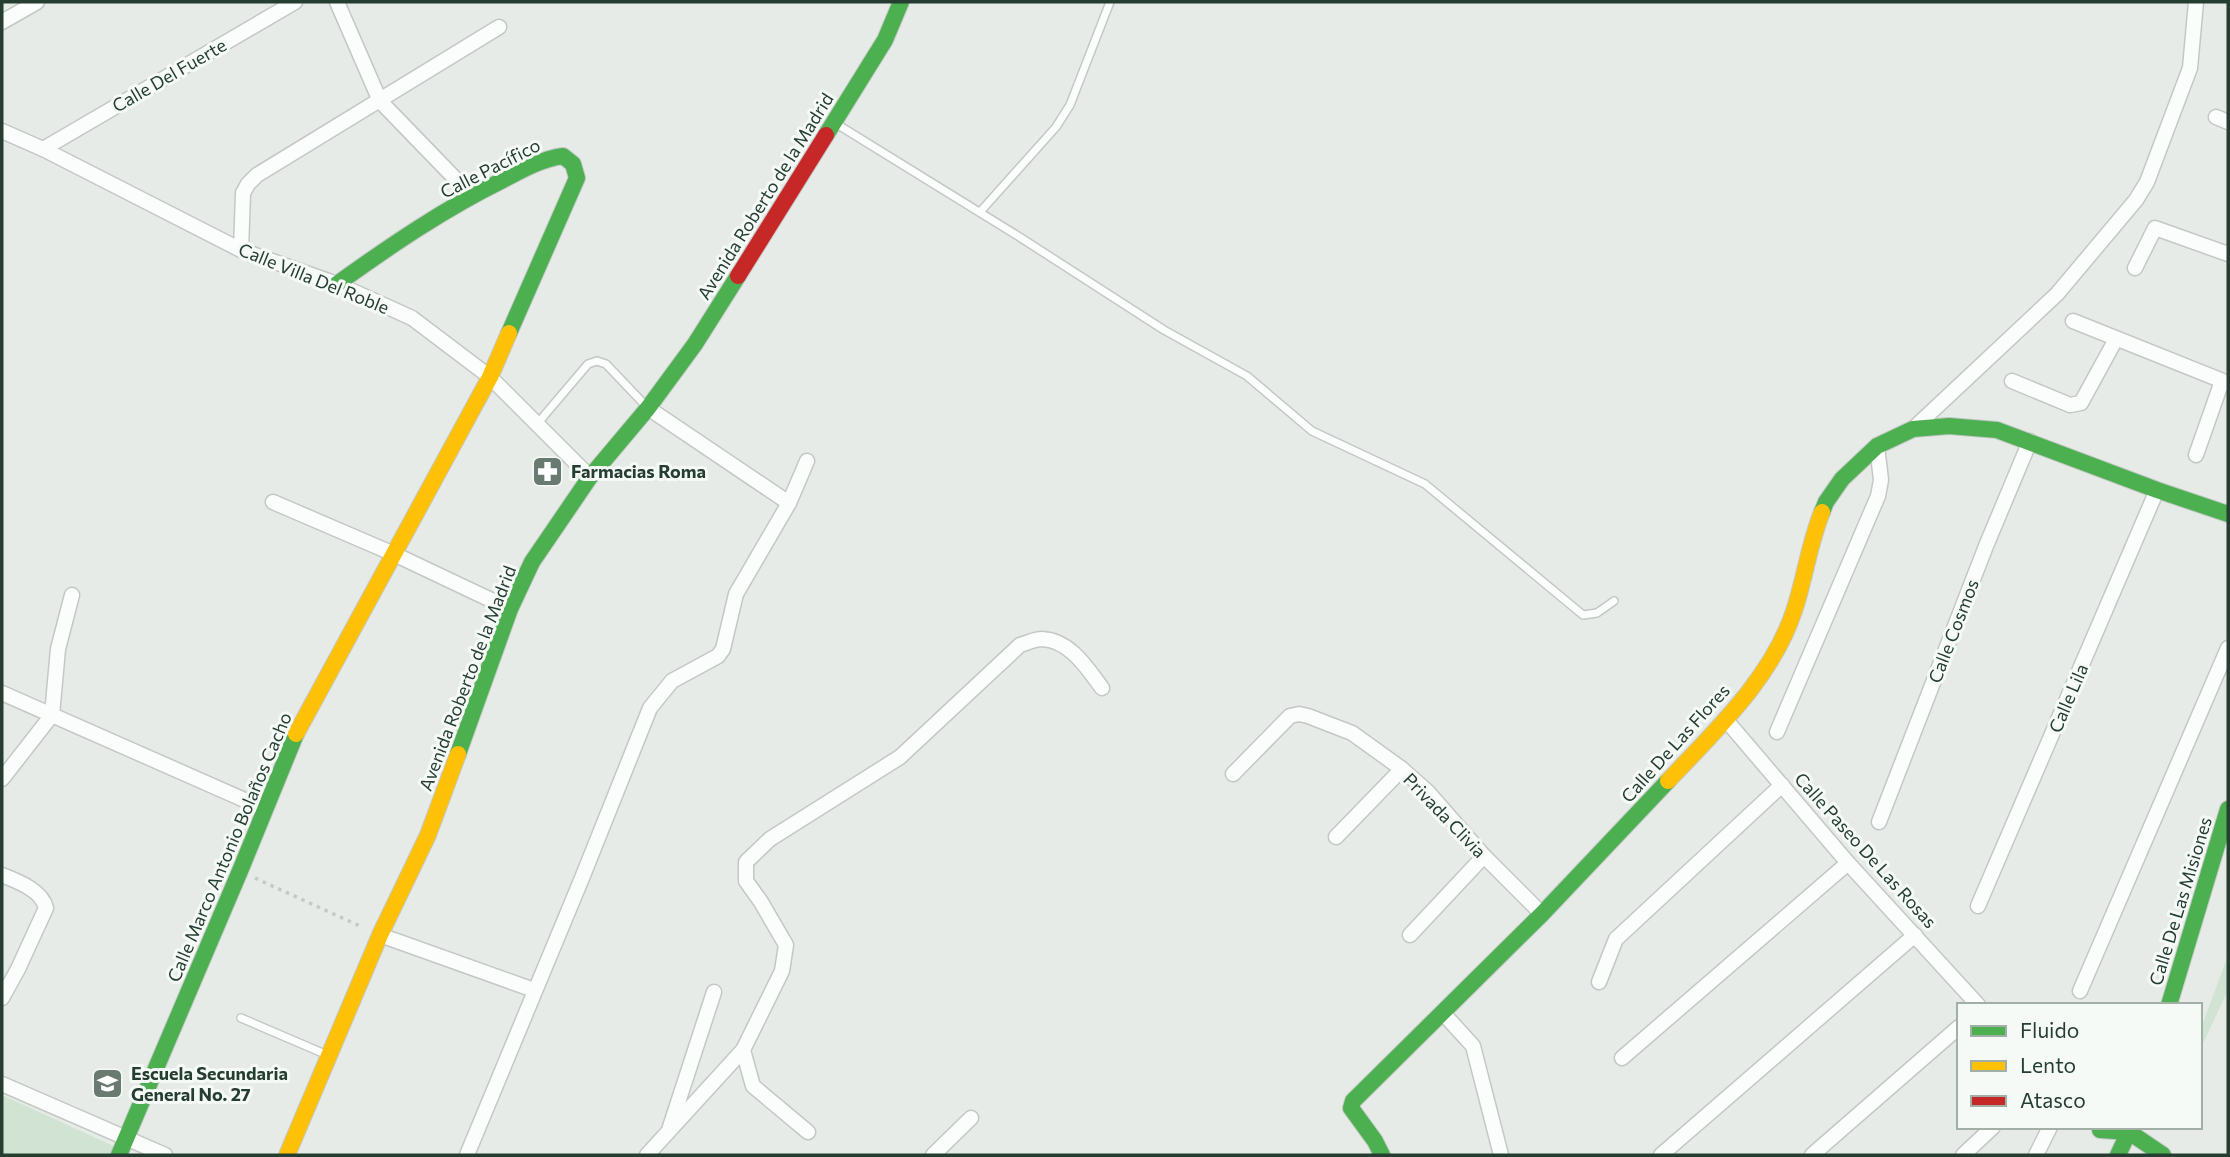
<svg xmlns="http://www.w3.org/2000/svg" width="2230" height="1157" font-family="Commissioner,sans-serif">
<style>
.green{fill:#d1e3d3}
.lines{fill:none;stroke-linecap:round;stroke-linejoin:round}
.lane-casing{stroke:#c4c8c5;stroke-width:10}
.street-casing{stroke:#c4c8c5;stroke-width:17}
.fast-casing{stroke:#c3c9c5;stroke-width:18}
.slow-casing{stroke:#c3c9c5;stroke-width:18}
.jam-casing{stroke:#c3c9c5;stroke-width:18}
.path{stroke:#c2cbc6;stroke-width:3.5;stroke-dasharray:3.5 5;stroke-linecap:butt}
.lane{stroke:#fbfcfc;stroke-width:7}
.street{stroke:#fbfcfc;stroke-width:14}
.fast{stroke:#4caf50;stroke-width:16}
.slow{stroke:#ffc107;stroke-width:16}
.jam{stroke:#c62828;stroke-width:16}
.labels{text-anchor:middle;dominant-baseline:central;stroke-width:6;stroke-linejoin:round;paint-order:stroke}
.street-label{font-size:18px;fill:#253e31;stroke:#f5faf6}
.poi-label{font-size:18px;font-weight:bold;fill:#253e31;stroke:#f5faf6;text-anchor:start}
</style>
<rect width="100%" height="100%" fill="#e7ebe8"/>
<!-- green -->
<g class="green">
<path d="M2228,955V990L2200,1050V1031Z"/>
<path d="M2,1095L120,1149L118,1155H2Z"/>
</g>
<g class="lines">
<defs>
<g id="lane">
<path d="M835,123L1018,236L1164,330L1247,376L1312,431L1425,484L1583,615L1597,613L1614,601"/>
<path d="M980,212L1056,127L1070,105L1110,2"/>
<path d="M537,424L588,364L597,361L606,364L646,406"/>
<path d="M241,1018L325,1054"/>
</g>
<g id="street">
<path d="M337,2L380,101L471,195"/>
<path d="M2,22L37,2"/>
<path d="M2216,117L2228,122"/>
<path d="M2,131L43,149L241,250L337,284L412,318L490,377L590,477"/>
<path d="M43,149L295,2"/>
<path d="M241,250L243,193L248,184L257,175L499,27"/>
<path d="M2135,268L2155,228L2228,254"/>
<path d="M2073,321L2228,383"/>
<path d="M2012,381L2070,405L2081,403L2116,339"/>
<path d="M648,408L789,503"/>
<path d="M1913,429L2057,294L2136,200L2147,182L2190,68L2196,2"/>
<path d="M2196,455L2222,381"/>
<path d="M273,502L394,554L510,609"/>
<path d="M2,693L265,809"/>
<path d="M1726,720L1848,863L1978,1005"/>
<path d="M1777,732L1878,496L1881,480L1877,446"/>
<path d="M1233,774L1290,716L1299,714L1308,716L1352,733L1402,769L1428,792L1484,856L1542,914"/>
<path d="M2,779L52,715L58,649L72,595"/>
<path d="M1879,822L1986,546L2030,441"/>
<path d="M1336,837L1402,769"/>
<path d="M2,875C17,881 42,890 46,908L18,969L2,998"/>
<path d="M1978,906L2157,490"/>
<path d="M380,935L534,990"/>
<path d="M1410,935L1484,856"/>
<path d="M1599,982L1616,939L1782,785"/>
<path d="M2080,991L2228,648"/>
<path d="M1443,1013L1473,1046L1501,1155"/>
<path d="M743,1050L753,1086L808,1132"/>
<path d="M1622,1058L1848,863"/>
<path d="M2,1084L165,1155"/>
<path d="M670,1127L714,992"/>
<path d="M467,1155L582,878L650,708L672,681L718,656L723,649L736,594L789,503L807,461"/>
<path d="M647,1155L743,1050L782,971L786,945L761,902L746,881V862L770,839L900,757L1020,645C1027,643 1035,639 1042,639C1070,640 1087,668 1102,688"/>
<path d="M933,1155L971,1118"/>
<path d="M1661,1155L1915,935"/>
<path d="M1812,1155L1959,1027"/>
<path d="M1963,1155L1993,1127"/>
<path d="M2036,1155L2050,1127"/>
</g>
<g id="fast">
<path d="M826,135L885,40L901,2"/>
<path d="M337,284C390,246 444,209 503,180C522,170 541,159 563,156L573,164L577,178L509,333"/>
<path d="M1822,512L1826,502L1842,479L1877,446L1913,429L1949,426L1997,430L2157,490L2228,514"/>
<path d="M458,754L510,609L532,562L590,477L648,408L695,344L738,276"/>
<path d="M2169,1005L2228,809"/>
<path d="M2100,1130L2129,1132L2163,1155"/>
<path d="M119,1155L240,871L296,734"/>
<path d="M1382,1155L1375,1141L1351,1108L1353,1101L1542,914L1668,781"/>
<path d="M2118,1155L2131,1127"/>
</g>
<g id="slow">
<path d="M296,734L490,377L509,333"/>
<path d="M1668,781C1715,731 1772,678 1794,611C1805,578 1809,544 1822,512"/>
<path d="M287,1155L380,935L428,835L458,754"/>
</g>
<path id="jam" d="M738,276L826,135"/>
</defs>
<!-- lane casing -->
<use href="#lane" class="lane-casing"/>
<!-- street casing -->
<use href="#street" class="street-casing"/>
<!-- fast casing -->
<use href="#fast" class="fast-casing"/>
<!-- slow casing -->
<use href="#slow" class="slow-casing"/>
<!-- jam casing -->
<use href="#jam" class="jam-casing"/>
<!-- path -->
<path class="path" d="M255,878L362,927"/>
<!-- lane -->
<use href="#lane" class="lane"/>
<!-- street -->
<use href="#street" class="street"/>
<!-- fast -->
<use href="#fast" class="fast"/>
<!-- slow -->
<use href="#slow" class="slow"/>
<!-- jam -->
<use href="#jam" class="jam"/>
</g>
<!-- icons -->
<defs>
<symbol id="pharmacy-square" viewBox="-11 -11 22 22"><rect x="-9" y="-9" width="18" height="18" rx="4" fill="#697b71" stroke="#f5faf6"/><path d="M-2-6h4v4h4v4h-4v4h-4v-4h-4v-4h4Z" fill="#fff"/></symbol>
<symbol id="school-square" viewBox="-11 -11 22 22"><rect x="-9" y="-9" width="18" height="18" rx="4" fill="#697b71" stroke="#f5faf6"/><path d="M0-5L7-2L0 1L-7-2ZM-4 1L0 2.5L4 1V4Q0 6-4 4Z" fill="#fff"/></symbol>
</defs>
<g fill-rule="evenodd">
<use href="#pharmacy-square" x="530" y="454" width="35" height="35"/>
<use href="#school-square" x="90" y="1066" width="35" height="35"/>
</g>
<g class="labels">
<!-- street labels -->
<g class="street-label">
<text transform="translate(169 75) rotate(-30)">Calle Del Fuerte</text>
<text transform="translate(490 168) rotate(-27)">Calle Pacífico</text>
<text transform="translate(765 196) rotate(-58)">Avenida Roberto de la Madrid</text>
<text transform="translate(314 278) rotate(22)">Calle Villa Del Roble</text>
<text transform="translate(1953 631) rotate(-69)">Calle Cosmos</text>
<text transform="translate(467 678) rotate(-69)">Avenida Roberto de la Madrid</text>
<text transform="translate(2068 698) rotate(-67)">Calle Lila</text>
<text transform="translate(1675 743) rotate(-48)">Calle De Las Flores</text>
<text transform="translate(1445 815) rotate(46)">Privada Clivia</text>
<text transform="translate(229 847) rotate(-67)">Calle Marco Antonio Bolaños Cacho</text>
<text transform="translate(1866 850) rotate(48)">Calle Paseo De Las Rosas</text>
<text transform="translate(2180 901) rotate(-73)">Calle De Las Misiones</text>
</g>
<!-- poi labels -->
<g class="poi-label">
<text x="571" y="471">Farmacias Roma</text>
<text x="131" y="1073">Escuela Secundaria<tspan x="131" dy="21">General No. 27</tspan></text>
</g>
</g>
<!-- border -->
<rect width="2230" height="1157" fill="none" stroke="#253e31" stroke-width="7"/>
<!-- legend -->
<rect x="1957" y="1003" width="245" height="126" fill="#f5faf6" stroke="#a2afa7" stroke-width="2"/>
<rect x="1971" y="1026" width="35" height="10" fill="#4caf50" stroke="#a2afa7" stroke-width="2"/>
<text x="2020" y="1038" font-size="21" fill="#253e31">Fluido</text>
<rect x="1971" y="1061" width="35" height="10" fill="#ffc107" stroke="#a2afa7" stroke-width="2"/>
<text x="2020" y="1073" font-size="21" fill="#253e31">Lento</text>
<rect x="1971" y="1096" width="35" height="10" fill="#c62828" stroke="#a2afa7" stroke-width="2"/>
<text x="2020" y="1108" font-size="21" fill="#253e31">Atasco</text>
</svg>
